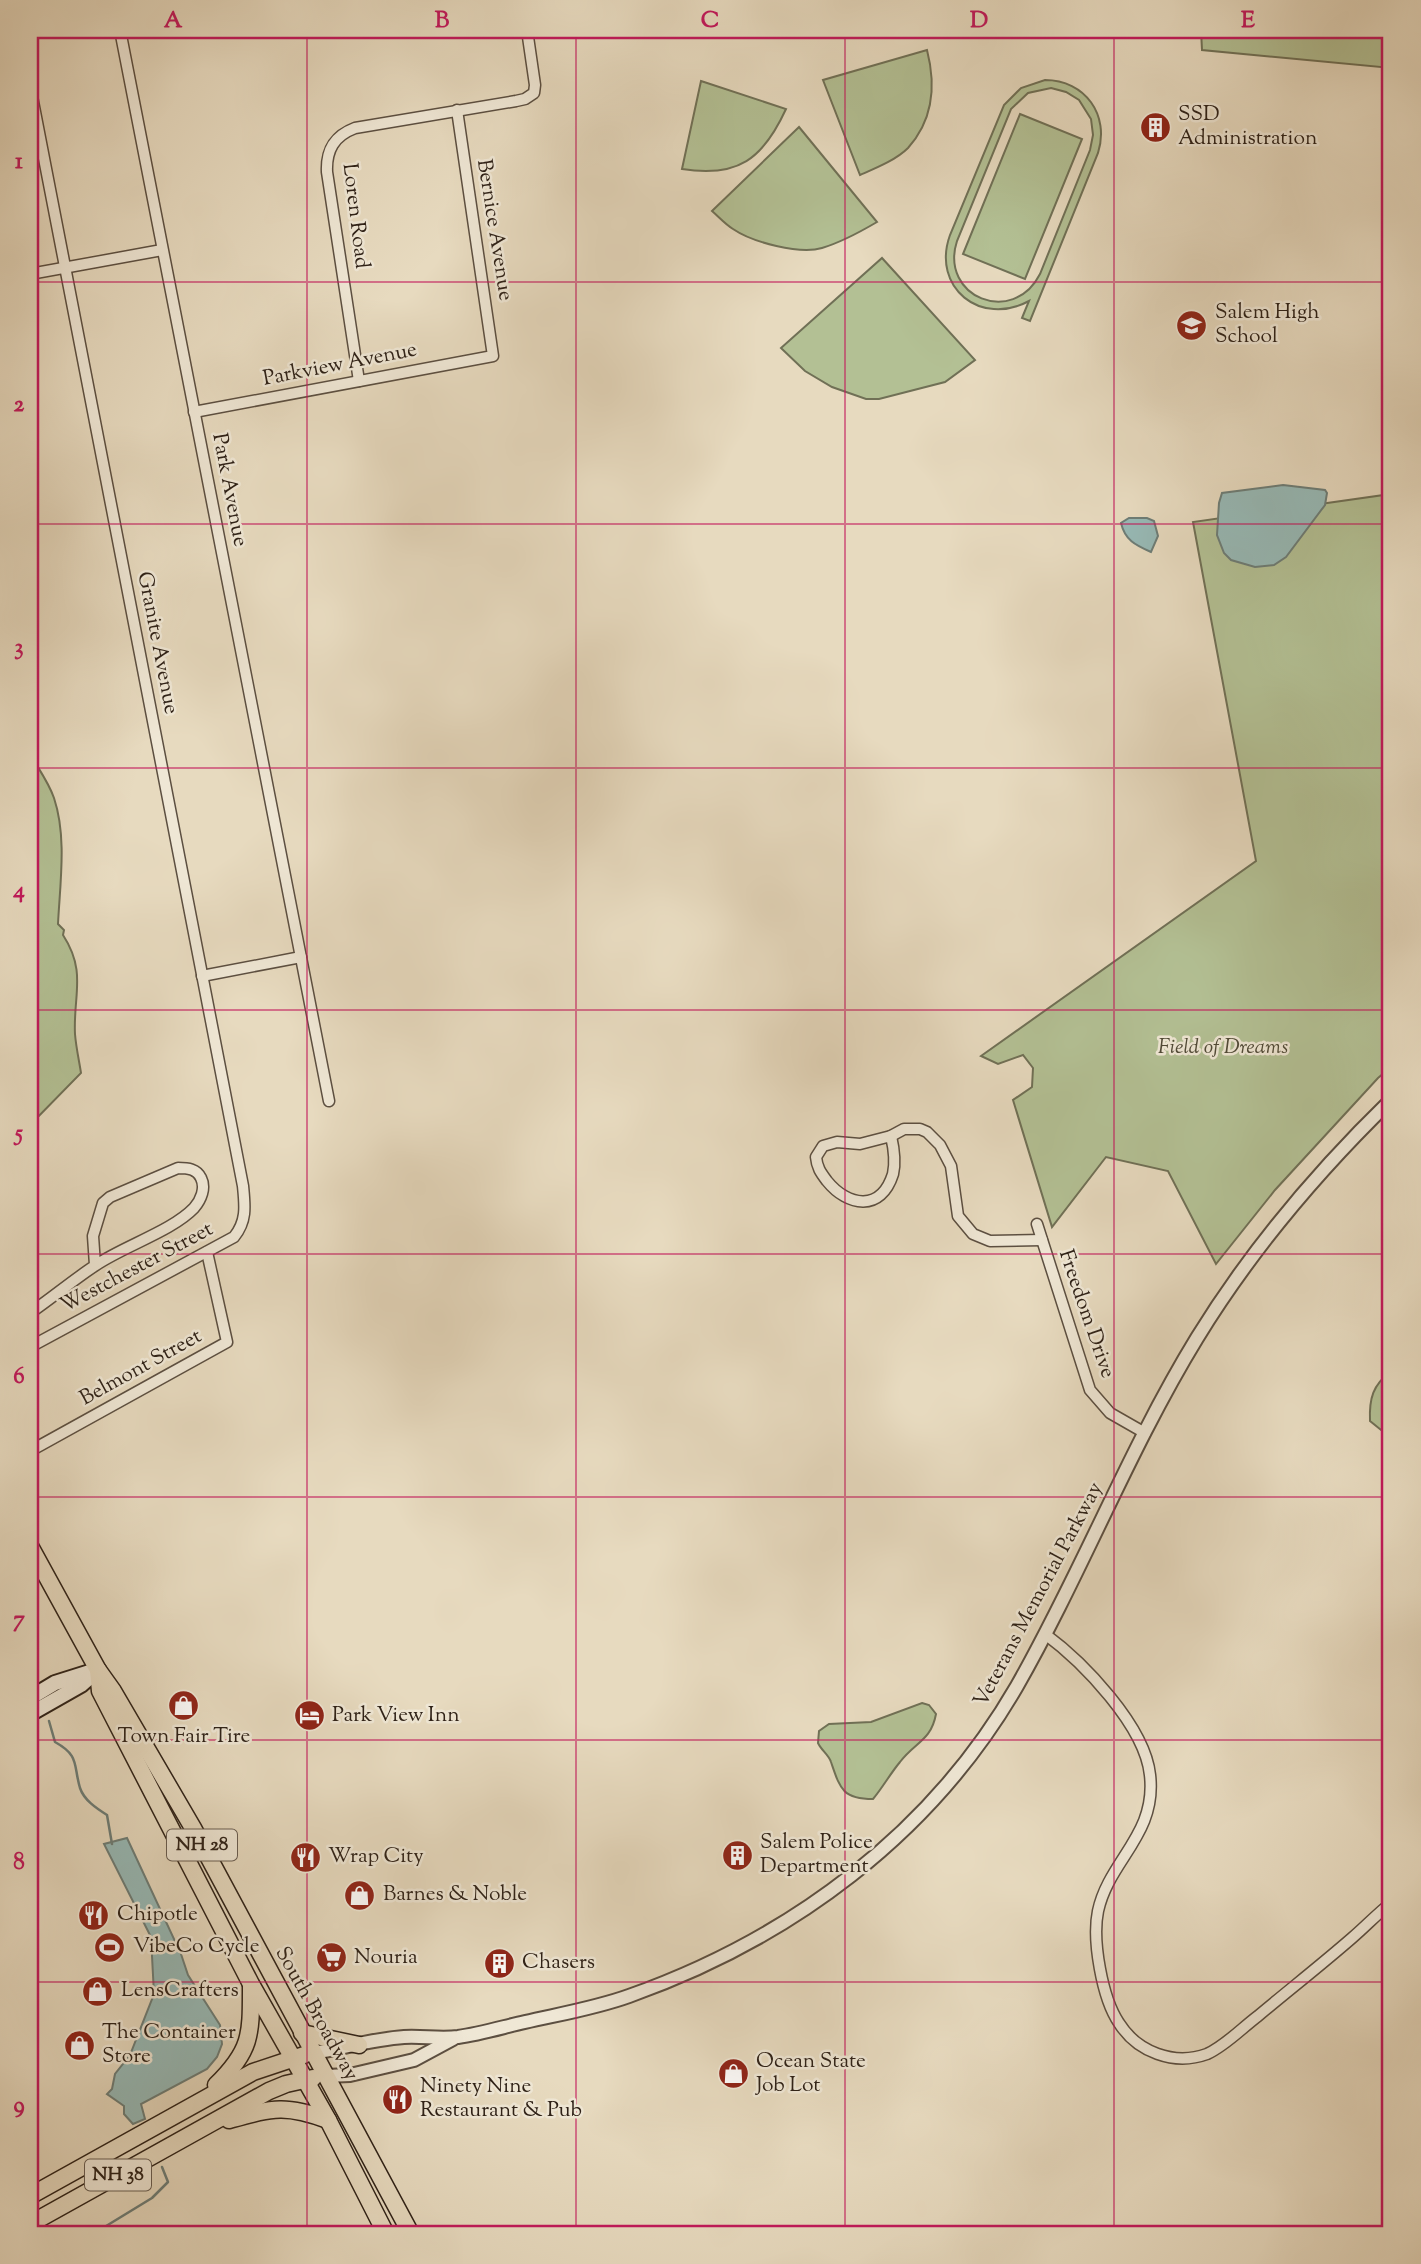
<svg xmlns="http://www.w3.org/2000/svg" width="1421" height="2264" font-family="'Sorts Mill Goudy',serif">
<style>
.green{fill:#b3c094;stroke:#707056;stroke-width:2;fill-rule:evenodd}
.water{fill:#97bab7;stroke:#6d7d77;stroke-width:2}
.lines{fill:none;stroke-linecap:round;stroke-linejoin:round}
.stream{stroke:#6d7d77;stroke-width:2.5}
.minor-casing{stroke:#5c4f41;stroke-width:13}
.tertiary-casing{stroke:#5c4f41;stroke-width:16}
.secondary-casing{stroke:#2e2117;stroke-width:18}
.primary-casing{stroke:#2e2117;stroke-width:19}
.minor{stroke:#efe7d5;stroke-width:10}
.tertiary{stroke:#efe7d5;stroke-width:12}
.secondary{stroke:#efe7d5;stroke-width:14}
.primary{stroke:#e7dabf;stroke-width:16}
.grid{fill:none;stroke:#c2185b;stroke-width:2;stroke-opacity:0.55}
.labels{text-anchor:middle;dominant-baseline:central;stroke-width:5;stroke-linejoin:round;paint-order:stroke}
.shield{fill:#efe7d5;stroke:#685c50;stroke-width:2}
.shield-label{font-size:19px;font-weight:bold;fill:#2e2117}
.poi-label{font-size:21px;fill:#2e2117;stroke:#efe7d5;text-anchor:start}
.street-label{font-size:21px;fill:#2e2117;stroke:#efe7d5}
.park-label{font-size:21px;font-style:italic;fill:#4f4936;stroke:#efe7d5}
.neatline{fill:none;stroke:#c2185b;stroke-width:2.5}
.grid-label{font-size:23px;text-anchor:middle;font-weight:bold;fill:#c2185b}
</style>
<rect width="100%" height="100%" fill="#e7dabf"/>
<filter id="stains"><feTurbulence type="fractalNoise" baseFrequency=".00286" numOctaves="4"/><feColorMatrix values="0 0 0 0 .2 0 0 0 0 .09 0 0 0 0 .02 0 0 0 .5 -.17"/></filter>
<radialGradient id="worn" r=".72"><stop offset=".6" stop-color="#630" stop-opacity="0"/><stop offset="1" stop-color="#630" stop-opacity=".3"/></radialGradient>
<!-- green -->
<g class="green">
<path d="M1201,30H1391V68L1202,50Z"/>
<path d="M927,50C936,85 934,119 908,148C896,160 876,168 860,175L823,80Z"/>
<path d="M1045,80C1085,80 1110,115 1098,153L1030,321L1022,318L1029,301C981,327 931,288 950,235L1004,105L1021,88ZM1051,88L1066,92L1079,100L1091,119L1093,135L1090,150L1040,274C1013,327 939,297 957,241L1011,109L1028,93Z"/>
<path d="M701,81L786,109C763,159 738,178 682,169Z"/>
<path d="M1020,114L1082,139L1025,279L963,254Z"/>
<path d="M799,127L877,222C860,232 842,242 822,248C800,255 752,242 733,229C725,224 719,217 712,211Z"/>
<path d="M882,258L975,360L945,382L879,399H866L832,387L805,371L781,348Z"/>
<path d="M1391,494V803L1388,883L1391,897V1067L1378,1078L1275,1190L1216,1264L1168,1171L1106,1157L1052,1227L1013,1100L1032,1087L1033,1068L1023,1055L998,1064L981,1056L1256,861L1193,522Z"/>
<path d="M30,754C38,768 49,783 54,798C67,837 60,883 58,924L64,930L63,935C87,972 73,995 75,1034C76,1047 79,1060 81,1073L30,1125Z"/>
<path d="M1391,1371V1438L1370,1421C1369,1398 1373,1385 1391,1371Z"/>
<path d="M922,1703L929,1705L936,1714C931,1741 915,1742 900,1762C890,1774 883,1787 873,1799C842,1799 840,1788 831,1762C829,1755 821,1750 818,1743L819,1731L829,1724L871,1722Z"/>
</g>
<!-- water -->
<g class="water">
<path d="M1283,485L1325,490L1327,493L1325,505L1286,557L1274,565L1255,567L1231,560L1224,553L1217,535L1219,503L1222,493Z"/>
<path d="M1129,518H1147L1154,521L1158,536L1151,552C1135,545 1125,540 1121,523Z"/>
<path d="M127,1838L181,1954L188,1975L220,2025L222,2044L217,2057L207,2069L141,2104L145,2119L133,2124L124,2114V2106L107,2094L112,2089L115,2074L130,2055L154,1994L151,1937L104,1844Z"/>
</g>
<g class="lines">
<!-- stream -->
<g class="stream">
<path d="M49,1721L55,1742C80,1756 73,1764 80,1788C84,1800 96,1808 107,1815L112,1844"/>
<path d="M138,1908V1915L144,1920"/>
<path d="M93,2234L152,2198L168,2182L162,2167"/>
</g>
<defs>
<g id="minor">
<path d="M120,30L329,1101"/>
<path d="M30,86L243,1186C245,1206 247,1221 234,1237L30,1347"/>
<path d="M30,274L162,250"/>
<path d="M359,381L327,172C326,150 334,136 355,128L516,101L525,99L534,93L535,85L527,30"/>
<path d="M194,412L493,356L457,110"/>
<path d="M202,976L301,957"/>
<path d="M891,1136C894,1149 896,1161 893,1174C881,1212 848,1207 827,1181C821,1173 817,1168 816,1157L823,1146L837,1142L860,1144Z"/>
<path d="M891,1136L904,1129H920L927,1132L940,1145L951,1166L958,1216L973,1234L990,1241L1042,1240"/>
<path d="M1037,1224L1090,1390L1110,1413L1145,1433"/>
<path d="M30,1313C52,1298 73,1280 96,1265C124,1246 172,1231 194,1208C201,1200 206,1188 201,1178C197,1169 188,1168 178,1168L110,1197L103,1203L93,1236L95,1265"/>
<path d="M30,1451L227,1342L207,1252"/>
<path d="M1045,1634C1083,1662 1145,1726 1150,1775C1157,1835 1109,1860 1098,1911C1092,1940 1102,1998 1119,2023C1137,2052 1174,2066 1207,2054C1225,2046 1242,2028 1258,2016C1289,1990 1321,1965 1352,1938C1365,1927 1377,1914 1391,1903"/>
</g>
<g id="tertiary">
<path d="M313,2053C343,2048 374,2039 404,2037C422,2036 440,2039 458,2037C480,2034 503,2027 525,2022C560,2014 596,2008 629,1996C790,1939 931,1835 1017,1686C1082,1572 1129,1449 1197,1338C1251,1250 1317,1172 1391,1100"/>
<path d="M326,2076L350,2075L414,2060L453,2039"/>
</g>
<g id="secondary">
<path d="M30,1698L55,1683L93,1671"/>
<path d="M30,1714L81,1685L98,1670"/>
</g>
<g id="primary">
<path d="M30,1546L98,1670L113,1691L193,1828L411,2234"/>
<path d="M98,1670L100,1691L251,1984L328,2120L386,2234"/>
<path d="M302,2033L359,2045"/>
<path d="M216,2085C252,2050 251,2034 251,1986"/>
<path d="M229,2120C273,2108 285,2104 328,2120"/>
<path d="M30,2196L253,2072L304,2055"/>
<path d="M30,2224L269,2091L286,2084L313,2078"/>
</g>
</defs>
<!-- minor casing -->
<use href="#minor" class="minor-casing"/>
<!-- tertiary casing -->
<use href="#tertiary" class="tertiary-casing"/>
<!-- secondary casing -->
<use href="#secondary" class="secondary-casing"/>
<!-- primary casing -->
<use href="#primary" class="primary-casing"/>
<!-- minor -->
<use href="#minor" class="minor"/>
<!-- tertiary -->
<use href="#tertiary" class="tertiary"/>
<!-- secondary -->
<use href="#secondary" class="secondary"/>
<!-- primary -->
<use href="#primary" class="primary"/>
</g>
<!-- grid -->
<path class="grid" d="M307,30V2234M576,30V2234M845,30V2234M1114,30V2234M30,282H1391M30,524H1391M30,768H1391M30,1010H1391M30,1254H1391M30,1497H1391M30,1740H1391M30,1982H1391"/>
<!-- icons -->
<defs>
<symbol id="building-disc" viewBox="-11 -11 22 22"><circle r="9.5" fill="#8f2418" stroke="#efe7d5"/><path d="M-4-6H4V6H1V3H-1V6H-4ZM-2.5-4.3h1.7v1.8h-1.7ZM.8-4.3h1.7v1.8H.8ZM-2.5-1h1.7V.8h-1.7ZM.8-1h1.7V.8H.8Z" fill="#fff"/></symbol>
<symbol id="school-disc" viewBox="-11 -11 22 22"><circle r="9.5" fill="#8f2418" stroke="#efe7d5"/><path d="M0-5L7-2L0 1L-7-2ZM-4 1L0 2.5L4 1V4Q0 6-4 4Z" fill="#fff"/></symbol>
<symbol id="shop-disc" viewBox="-11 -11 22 22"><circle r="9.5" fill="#8f2418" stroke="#efe7d5"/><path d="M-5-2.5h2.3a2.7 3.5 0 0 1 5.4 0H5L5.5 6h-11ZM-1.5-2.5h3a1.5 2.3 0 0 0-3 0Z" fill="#fff"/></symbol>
<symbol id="hotel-disc" viewBox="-11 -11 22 22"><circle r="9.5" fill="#8f2418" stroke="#efe7d5"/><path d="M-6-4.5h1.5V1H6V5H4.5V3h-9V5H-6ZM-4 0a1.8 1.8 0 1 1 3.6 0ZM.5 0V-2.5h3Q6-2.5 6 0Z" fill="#fff"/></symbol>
<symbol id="restaurant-disc" viewBox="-11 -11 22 22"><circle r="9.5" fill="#8f2418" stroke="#efe7d5"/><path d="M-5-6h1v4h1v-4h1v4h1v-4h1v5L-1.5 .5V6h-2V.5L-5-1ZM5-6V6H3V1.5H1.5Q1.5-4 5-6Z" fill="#fff"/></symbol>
<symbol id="stadium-disc" viewBox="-11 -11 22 22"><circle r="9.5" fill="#8f2418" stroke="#efe7d5"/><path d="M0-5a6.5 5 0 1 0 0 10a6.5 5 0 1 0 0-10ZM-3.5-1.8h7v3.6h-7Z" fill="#fff"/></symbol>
<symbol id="supermarket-disc" viewBox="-11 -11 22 22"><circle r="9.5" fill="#8f2418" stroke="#efe7d5"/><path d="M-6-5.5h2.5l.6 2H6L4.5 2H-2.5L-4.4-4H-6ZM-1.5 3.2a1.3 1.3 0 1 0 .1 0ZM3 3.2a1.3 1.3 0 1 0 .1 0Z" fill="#fff"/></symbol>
</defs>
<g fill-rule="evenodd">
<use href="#building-disc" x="1138" y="110" width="35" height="35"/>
<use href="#school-disc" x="1174" y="308" width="35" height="35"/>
<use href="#shop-disc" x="166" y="1688" width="35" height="35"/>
<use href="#hotel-disc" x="292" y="1698" width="35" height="35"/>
<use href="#building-disc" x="720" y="1838" width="35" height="35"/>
<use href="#restaurant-disc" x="288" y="1840" width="35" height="35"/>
<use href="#shop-disc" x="342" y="1878" width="35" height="35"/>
<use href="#restaurant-disc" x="76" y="1898" width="35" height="35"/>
<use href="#stadium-disc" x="92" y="1930" width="35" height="35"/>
<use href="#supermarket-disc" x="314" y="1940" width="35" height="35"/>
<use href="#building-disc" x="482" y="1946" width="35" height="35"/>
<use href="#shop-disc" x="80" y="1974" width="35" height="35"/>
<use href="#shop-disc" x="62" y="2028" width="35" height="35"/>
<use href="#shop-disc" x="716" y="2056" width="35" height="35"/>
<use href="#restaurant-disc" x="380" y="2082" width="35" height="35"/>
</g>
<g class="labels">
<!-- shield labels -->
<g class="shield">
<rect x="167" y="1829.5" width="70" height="31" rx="5"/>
<rect x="85" y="2159.5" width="66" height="31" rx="5"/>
</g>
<g class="shield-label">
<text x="202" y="1845">NH 28</text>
<text x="118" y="2175">NH 38</text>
</g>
<!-- poi labels -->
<g class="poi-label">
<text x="1178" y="115">SSD<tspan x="1178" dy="24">Administration</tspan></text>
<text x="1215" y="313">Salem High<tspan x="1215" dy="24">School</tspan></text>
<text x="332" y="1716">Park View Inn</text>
<text x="184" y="1737" text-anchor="middle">Town Fair Tire</text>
<text x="760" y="1843">Salem Police<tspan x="760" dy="24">Department</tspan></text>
<text x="328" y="1857">Wrap City</text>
<text x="383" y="1895">Barnes &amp; Noble</text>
<text x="117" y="1915">Chipotle</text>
<text x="133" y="1947">VibeCo Cycle</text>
<text x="354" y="1958">Nouria</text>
<text x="522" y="1963">Chasers</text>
<text x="121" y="1991">LensCrafters</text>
<text x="102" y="2033">The Container<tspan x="102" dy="24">Store</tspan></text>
<text x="756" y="2062">Ocean State<tspan x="756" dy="24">Job Lot</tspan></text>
<text x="420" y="2087">Ninety Nine<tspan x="420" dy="24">Restaurant &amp; Pub</tspan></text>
</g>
<!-- street labels -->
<g class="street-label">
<text transform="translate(355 216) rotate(83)">Loren Road</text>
<text transform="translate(494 230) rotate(81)">Bernice Avenue</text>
<text transform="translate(340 365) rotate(-11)">Parkview Avenue</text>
<text transform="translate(229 490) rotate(79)">Park Avenue</text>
<text transform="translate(157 643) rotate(79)">Granite Avenue</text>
<text transform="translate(137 1268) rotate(-28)">Westchester Street</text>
<text transform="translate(1086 1314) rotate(71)">Freedom Drive</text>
<text transform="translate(141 1368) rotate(-29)">Belmont Street</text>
<text transform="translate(1039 1595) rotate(-62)">Veterans Memorial Parkway</text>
<text transform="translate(316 2014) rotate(61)">South Broadway</text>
</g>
<!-- park labels -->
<g class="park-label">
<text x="1223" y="1048">Field of Dreams</text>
</g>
</g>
<!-- margin -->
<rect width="1421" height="2264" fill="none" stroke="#e7dabf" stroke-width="77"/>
<rect x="38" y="38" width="1344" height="2188" class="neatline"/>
<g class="grid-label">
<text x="173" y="27">A</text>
<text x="442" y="27">B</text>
<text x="710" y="27">C</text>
<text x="979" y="27">D</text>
<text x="1248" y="27">E</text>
<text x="19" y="168">1</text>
<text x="19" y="411">2</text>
<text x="19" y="654">3</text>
<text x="19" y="897">4</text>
<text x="19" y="1140">5</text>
<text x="19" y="1383">6</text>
<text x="19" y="1626">7</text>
<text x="19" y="1869">8</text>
<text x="19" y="2112">9</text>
</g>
<rect width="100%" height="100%" filter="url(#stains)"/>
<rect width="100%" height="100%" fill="url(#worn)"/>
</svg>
